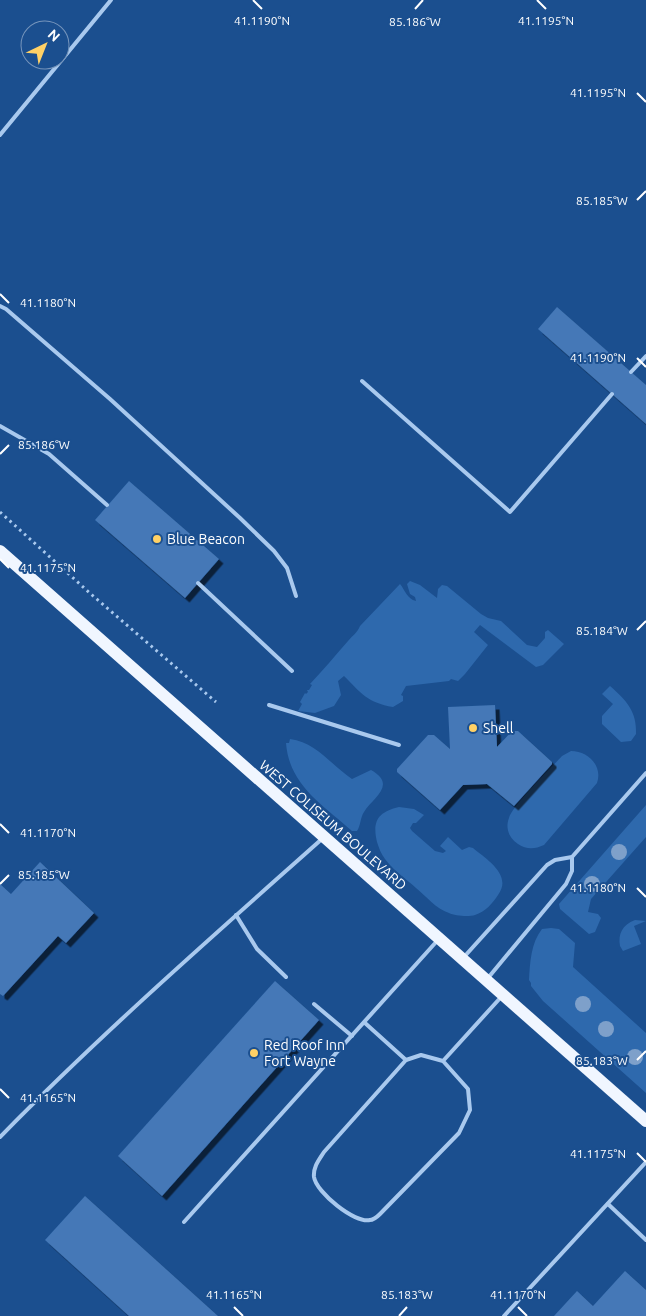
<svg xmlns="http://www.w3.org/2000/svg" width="646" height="1316" font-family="Ubuntu,sans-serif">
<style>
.green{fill:#2e69ad}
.building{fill:#4478b7;filter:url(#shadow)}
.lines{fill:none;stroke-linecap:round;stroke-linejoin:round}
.path{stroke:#a9c9ee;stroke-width:3;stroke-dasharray:2.5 4;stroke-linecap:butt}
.lane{stroke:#a9c9ee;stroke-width:4}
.primary{stroke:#f0f6ff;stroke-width:12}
.tree{fill:#7ea0ca}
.ticks{fill:none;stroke:#fff;stroke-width:2}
.poi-dot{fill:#ffd166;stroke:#1b4f8f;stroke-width:2}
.labels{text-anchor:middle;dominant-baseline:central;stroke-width:4;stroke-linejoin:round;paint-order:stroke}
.poi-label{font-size:14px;fill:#fff;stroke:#1b4f8f;text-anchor:start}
.street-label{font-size:14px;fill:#fff;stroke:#1b4f8f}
.ticks-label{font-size:12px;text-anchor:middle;fill:#fff;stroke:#1b4f8f;stroke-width:4;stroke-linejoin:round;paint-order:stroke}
</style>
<defs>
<filter id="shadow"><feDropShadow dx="4.5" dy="4.5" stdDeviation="0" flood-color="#0009"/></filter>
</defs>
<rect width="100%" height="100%" fill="#1b4f8f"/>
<!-- green -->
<g class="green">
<path d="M410,581L420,585L437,598L438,589L442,585L447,586L481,614L488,618L501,621L527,645L537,647L545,638V632L548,630L564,644L543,665L536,667L480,625L474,632L488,645L465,674L458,681L451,679L449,681L406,686L401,695L403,696V701L393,707C368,703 361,693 344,676L338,681L341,695L334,706L315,713L298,711L302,704L300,702L305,693L306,694L308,692L307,690H309L312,685L310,684C323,670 335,656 348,641C353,635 357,633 360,626L400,584C405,590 407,599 416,601L415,597L410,594L407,584Z"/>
<path d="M610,686C626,700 637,711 636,734L631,741L621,742L602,724V716L613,704L602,694Z"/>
<path d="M290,739C316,742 331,765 352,779L371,770C398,785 372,798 364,812C360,818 361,825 357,831H352C323,805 289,785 286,743H289Z"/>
<path d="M571,751C588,751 603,766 597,783L544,845C535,849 527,850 518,844C509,838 505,828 509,818C512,806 551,768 562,756Z"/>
<path d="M646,805V837L591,899L588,912L598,914L601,918L595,932L589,934L560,909L559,904Z"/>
<path d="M399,807L414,809L424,815L416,823H413L410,828L412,831L435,851L443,853L446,851L440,846L448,837L462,850L469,847L473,848C486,859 513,875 498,895C493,903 485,912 475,915C469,917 455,916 449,913C436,909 426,896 416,888C406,879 393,870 385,859C381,854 379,848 377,842C372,821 378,812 399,807Z"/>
<path d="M635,920L646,921L634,926L641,944L623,951L620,946C618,934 622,925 635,920Z"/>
<path d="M551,928L559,929L575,943L573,967L646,1033V1093L543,1001L531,986V983L529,980C530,962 531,943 542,929Z"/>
</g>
<!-- building -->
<g class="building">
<path d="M557,307L646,385V424L538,329Z"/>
<path d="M129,481L219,559L185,598L95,520Z"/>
<path d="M495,705L497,747L512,731H518L552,762V764L514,806L487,784L463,785L440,810L397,772V769L428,735H434L450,749L448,707Z"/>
<path d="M40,862L94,913L66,943L58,936L3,996L0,994V884L11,894Z"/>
<path d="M275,981L319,1020L162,1196L118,1156Z"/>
<path d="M85,1196L218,1316H129L45,1240Z"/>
<path d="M625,1271L646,1290V1316H554L577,1291L593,1306Z"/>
</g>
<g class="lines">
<!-- path -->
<path class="path" d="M0,512L92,595L216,702"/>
<!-- lane -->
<g class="lane">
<path d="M0,135L111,0"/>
<path d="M0,306L6,309L110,399L240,518L274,551L287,568L296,596"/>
<path d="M631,372L646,356"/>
<path d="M362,381L510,512L612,394"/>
<path d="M0,426L49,454L107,505"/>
<path d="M198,583L292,671"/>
<path d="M269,705L399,745"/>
<path d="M236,915L257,949L286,977"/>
<path d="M464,957L547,865L555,860L572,857L646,773"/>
<path d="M488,978L566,884L572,871V857"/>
<path d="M314,1004L352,1036"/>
<path d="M365,1023L406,1060"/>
<path d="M443,1061L421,1055L406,1060L324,1152C319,1160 313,1167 314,1177C316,1192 355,1224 370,1220C374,1220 378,1216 380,1214L459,1133L470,1110L468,1089L443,1061L502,996"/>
<path d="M0,1137C103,1032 213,936 323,838"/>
<path d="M608,1204L646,1240"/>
<path d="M184,1222L437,941"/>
<path d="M504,1316L646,1162"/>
</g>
<!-- primary -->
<path class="primary" d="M0,551L646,1121"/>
</g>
<!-- trees -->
<g class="tree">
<circle cx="619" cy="852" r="8"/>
<circle cx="592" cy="884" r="8"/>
<circle cx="583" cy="1004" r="8"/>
<circle cx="606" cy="1029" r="8"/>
<circle cx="635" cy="1057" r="8"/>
</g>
<!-- ticks -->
<path class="ticks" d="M253,0L262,9M537,0L546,9M415,9L423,0M637,93L646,102M637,200L646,191M0,294L9,303M637,358L646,367M0,454L9,445M0,559L9,568M637,630L646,621M0,824L9,833M0,884L9,875M637,888L646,897M637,1060L646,1051M0,1089L9,1098M637,1153L646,1162M234,1307L243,1316M518,1307L527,1316M399,1316L407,1307"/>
<!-- markers -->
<g class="poi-dot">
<circle cx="157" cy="539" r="5"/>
<circle cx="473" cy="728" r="5"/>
<circle cx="254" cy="1053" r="5"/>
</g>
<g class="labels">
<!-- poi labels -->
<g class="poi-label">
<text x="167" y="539">Blue Beacon</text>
<text x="483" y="728">Shell</text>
<text x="264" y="1045">Red Roof Inn<tspan x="264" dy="16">Fort Wayne</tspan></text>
</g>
<!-- street labels -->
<g class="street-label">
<text transform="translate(333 825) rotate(41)">WEST COLISEUM BOULEVARD</text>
</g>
</g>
<g class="ticks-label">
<text x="262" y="25">41.1190°N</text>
<text x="546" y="25">41.1195°N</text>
<text x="415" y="26">85.186°W</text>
<text x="598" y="97">41.1195°N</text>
<text x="602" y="205">85.185°W</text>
<text x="48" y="307">41.1180°N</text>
<text x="598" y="362">41.1190°N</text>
<text x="44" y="449">85.186°W</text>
<text x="48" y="572">41.1175°N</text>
<text x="602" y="635">85.184°W</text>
<text x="48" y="837">41.1170°N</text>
<text x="44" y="879">85.185°W</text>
<text x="598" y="892">41.1180°N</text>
<text x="602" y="1065">85.183°W</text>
<text x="48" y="1102">41.1165°N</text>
<text x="598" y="1158">41.1175°N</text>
<text x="407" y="1299">85.183°W</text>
<text x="234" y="1299">41.1165°N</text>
<text x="518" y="1299">41.1170°N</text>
</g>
<!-- north arrow -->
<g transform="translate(45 45) rotate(43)"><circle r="24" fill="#1b4f8f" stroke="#7695bc"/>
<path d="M0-4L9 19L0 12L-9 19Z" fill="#ffd166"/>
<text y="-8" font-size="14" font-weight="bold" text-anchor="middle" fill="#ffffff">N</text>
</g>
</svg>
